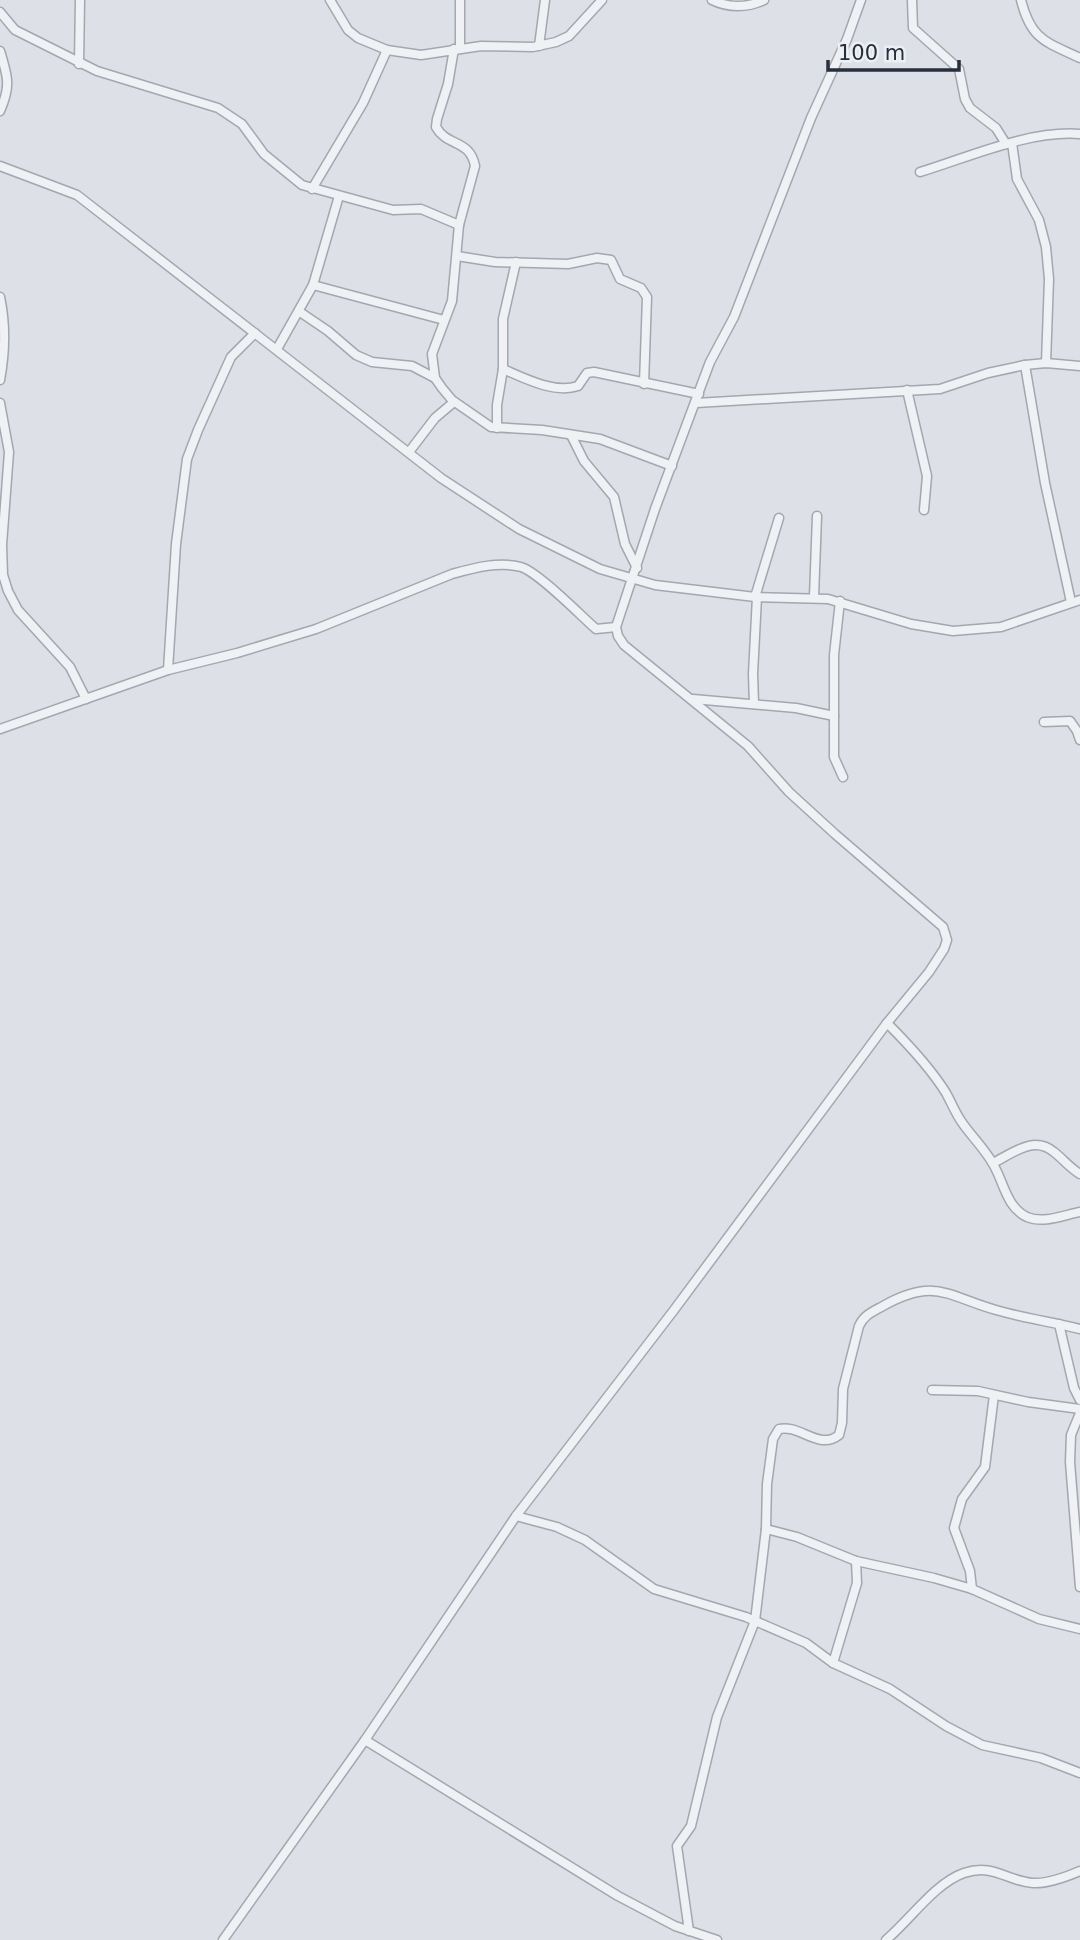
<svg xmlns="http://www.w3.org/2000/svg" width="1080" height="1940" font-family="'DejaVu Sans',sans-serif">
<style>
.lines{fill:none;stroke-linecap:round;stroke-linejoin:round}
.street-casing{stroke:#a3a7b0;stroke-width:11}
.street{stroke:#eff1f5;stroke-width:8}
</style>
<rect width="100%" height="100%" fill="#dde0e6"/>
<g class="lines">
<defs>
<g id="street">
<path d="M330,0L348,30L358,38L387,50L421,55L481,46L533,47L556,42L569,36L602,0"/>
<path d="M460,0V48"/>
<path d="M712,0C728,8 748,8 764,0"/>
<path d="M912,0L913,28L959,69L965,99L970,108L996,128L1006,144"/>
<path d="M1021,0C1031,40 1046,42 1080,58"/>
<path d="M0,12L15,30L97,71L218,108L242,124L264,154L302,185L393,210L421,209L459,225"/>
<path d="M539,46L545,0"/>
<path d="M454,49L448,84L437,119L436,127C447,147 470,139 475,166L459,225L452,301L432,354L435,378L442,388L452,400L491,427L542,430L600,439L672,466"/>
<path d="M0,51C8,77 11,86 0,111"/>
<path d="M79,64L80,0"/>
<path d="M1012,143L1017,179L1039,220L1046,247L1049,279L1046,363"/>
<path d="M0,166L77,195L441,478L519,529L600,569L655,585L755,597L828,599L911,624L953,631L1001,627L1080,600"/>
<path d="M920,172C969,157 1029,130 1080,134"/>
<path d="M312,189L363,103L387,50"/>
<path d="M457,256L495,262L568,264L597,258L611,260L620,279L641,288L647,297L644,384"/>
<path d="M313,285L444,320"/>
<path d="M0,297C6,325 5,353 0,380"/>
<path d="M300,312L328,331L356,355L372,362L412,366L435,378"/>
<path d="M277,349L313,285L339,196"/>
<path d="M1025,365L1045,483L1071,602"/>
<path d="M503,369C524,378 554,394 578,386L587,373L594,372L699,394"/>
<path d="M907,390L927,476L924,510"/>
<path d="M0,403L9,452L2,545L3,575L8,591L18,610L70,667L86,699"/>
<path d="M696,403L940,389L988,373L1025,365L1046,363L1080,366"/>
<path d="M497,428V405L503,369V319L516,262"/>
<path d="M571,435L584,461L614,497L625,544L637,568"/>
<path d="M409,452L435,418L454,402"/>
<path d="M755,597L779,518"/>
<path d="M814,597L817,516"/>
<path d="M840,601L834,655V757L843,777"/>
<path d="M168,670L176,544L187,459L198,430L231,357L255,333"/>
<path d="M693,699L796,708L834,716"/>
<path d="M754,704L753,674L757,597"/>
<path d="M1044,722L1070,721L1077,731L1080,740"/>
<path d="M0,729L168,670L237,653L316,629L452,574C474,568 498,561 521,567C538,572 580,615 596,629L616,627"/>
<path d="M887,1023C908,1044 930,1067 946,1093C951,1102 955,1112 961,1121C971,1136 985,1149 993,1164C1004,1182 1006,1207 1027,1217C1044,1224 1064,1215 1080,1212"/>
<path d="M993,1163C1013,1153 1034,1135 1054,1152C1063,1159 1070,1168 1080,1174"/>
<path d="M1059,1324L1074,1388L1080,1400"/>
<path d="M932,1390L978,1391L1028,1402L1080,1409"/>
<path d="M1080,1413L1071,1435L1070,1462L1080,1587"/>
<path d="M516,1516L557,1527L585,1540L654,1589L746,1617L806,1643L833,1663L890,1689L946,1726L982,1745L1041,1758L1080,1773"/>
<path d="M766,1529L797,1537L856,1561L934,1578L972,1589L1039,1619L1080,1629"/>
<path d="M972,1589L970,1571L954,1528L962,1499L985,1467L994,1395"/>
<path d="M833,1663L857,1583L856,1561"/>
<path d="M365,1740L618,1896L675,1926L717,1940"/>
<path d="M689,1931L677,1846L691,1826L717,1717L755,1621L766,1529L767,1484L773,1439L779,1429C800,1424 819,1451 839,1435L842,1423L843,1389L859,1326C864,1315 872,1312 883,1306C935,1277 947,1296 996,1310C1023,1318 1052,1322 1080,1329"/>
<path d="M223,1940L365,1740L516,1516L674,1310L887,1023L929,972L944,949L947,940L943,927L835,834L789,792L748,746L624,645L618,636L616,627L655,509L710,362L734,317L811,118L847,39L861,0"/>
<path d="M886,1940C910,1920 935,1883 964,1873C994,1863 1006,1881 1033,1883C1048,1884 1066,1877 1080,1871"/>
</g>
</defs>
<!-- street casing -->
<use href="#street" class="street-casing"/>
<!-- street -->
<use href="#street" class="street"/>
</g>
<!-- scale -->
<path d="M828 60v10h131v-10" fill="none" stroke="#272e3c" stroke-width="3.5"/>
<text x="838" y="60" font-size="21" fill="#272e3c" stroke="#eceff4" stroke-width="5" paint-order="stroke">100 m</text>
</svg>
